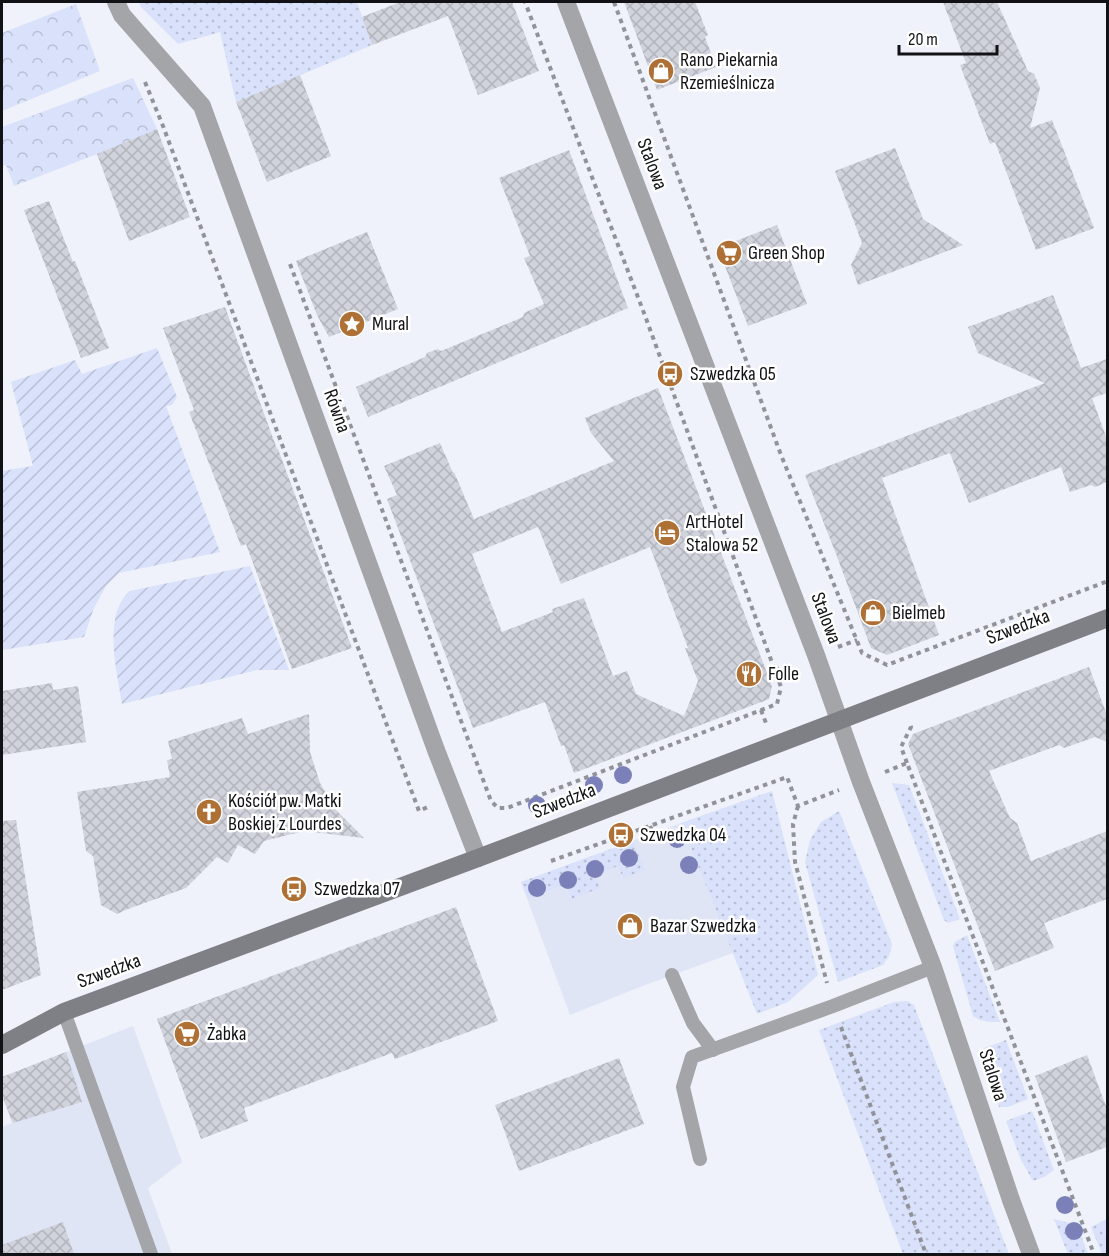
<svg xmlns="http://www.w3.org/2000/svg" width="1109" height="1256" font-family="'Sofia Sans Condensed',sans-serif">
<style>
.built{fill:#e0e5f5}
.grass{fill:url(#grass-dots)}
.park{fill:url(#park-crowns)}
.garden{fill:url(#garden-furrows)}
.building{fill:url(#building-cross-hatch);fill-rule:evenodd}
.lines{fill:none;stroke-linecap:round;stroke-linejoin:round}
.path{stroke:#919399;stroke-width:4;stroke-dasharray:4.5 4.5;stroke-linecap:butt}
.lane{stroke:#a4a5a8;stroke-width:14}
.street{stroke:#a4a5a8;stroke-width:18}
.secondary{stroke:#7e8085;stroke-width:18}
.tree{fill:#7c80b9}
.labels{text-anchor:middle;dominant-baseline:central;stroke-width:5;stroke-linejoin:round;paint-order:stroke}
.poi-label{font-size:20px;fill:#111215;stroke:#fff;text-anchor:start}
.street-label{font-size:20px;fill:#111215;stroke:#fff}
</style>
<defs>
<pattern id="grass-dots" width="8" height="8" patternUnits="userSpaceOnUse" patternTransform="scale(1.5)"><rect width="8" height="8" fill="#d9e1fb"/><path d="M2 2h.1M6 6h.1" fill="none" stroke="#b9c0d6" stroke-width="1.8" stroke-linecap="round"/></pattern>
<pattern id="park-crowns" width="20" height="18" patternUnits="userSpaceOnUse" patternTransform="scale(1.5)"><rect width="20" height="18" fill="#d9e1fb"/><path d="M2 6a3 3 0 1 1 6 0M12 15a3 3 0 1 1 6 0" fill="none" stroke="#b9c0d6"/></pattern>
<pattern id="garden-furrows" width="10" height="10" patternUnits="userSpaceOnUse" patternTransform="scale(1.5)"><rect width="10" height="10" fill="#d9e1fb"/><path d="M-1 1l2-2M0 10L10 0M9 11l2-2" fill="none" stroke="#b9c0d6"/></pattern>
<pattern id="building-cross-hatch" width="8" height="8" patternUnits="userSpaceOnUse" patternTransform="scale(1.5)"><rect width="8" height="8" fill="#d0d3dc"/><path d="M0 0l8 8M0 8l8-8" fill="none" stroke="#b2b4bc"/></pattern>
</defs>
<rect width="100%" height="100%" fill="#eff2fa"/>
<!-- built -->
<g class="built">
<path d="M681,823L733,953L640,987L570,1015L521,882Z"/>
<path d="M133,1026L182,1162L148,1188L172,1254H2V1127L12,1123L2,1096V1077Z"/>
</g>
<!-- grass -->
<g class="grass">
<path d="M139,2H357L372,45L236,102L220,32L178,44L141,7Z"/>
<path d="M892,783L909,785L960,919L948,923L944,920Z"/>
<path d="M772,791L818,975L788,1002L757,1014L681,823Z"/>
<path d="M839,811L892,944L889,956L883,965L838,982L805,862L810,840L821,822Z"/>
<path d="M633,841L645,870L623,878L618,866L595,875L600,888L572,899L566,884L528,899L521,882Z"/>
<path d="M967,935L1000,1022C990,1022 981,1022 973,1016L953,946L955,942Z"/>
<path d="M907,1001L914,1005L1009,1254H903L819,1030L894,1002Z"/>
<path d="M1006,1040L1028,1099L1008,1107H999L995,1098L982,1049Z"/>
<path d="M1032,1111L1054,1170L1044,1177L1033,1181L1021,1160L1006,1121Z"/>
<path d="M1054,1219L1077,1225L1088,1254H1068Z"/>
<path d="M1107,1219V1254H1102L1091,1227Z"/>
</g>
<!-- park -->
<g class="park">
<path d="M76,4L100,71L2,111V33Z"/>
<path d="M133,78L157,129L97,154L14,186L6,165L2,166V127Z"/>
</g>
<!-- garden -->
<g class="garden">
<path d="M157,348L177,397L172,405L166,406L220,552L119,573L106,586L94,608L84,637L2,650V471L33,466L11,382L75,360L82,374Z"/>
<path d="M250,566L289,670H257L122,704C117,672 102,615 130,591Z"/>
</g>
<!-- building -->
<g class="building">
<path d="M400,2H512L539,71L478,95L448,16L372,45L362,17Z"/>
<path d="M624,2H695L708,35L705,37L716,67L657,90Z"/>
<path d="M943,2H997L1028,71L1034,74L1040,88L1030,128L1052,120L1094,228L1036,250L995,142L990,144L960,65L966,63Z"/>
<path d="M300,75L331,156L267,182L236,102Z"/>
<path d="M157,129L190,217L129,241L97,154Z"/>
<path d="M895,148L923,219L963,245L858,285L851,265L862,243L835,171Z"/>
<path d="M569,150L628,308L368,417L356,387L425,357L427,353L438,349L441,351L523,317L524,313L544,304L524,258L530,256L499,178Z"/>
<path d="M49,201L73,262L75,261L109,348L81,358L24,210Z"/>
<path d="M777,225L807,304L748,326L718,248Z"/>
<path d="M367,232L398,309L329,337L317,315L296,261Z"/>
<path d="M1053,295L1081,368L1107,359V393L1092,398L1107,439V482L1095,487L1091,485L1070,492L1061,467L969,503L950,453L882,478L939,635L887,655L871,648L836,554L805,475L1045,383L978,353L968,327Z"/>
<path d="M225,307L277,449H278L352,648L292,669L246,544L241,546L189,412L194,410L163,328Z"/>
<path d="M658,388L772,686L769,699L574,773L564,745L561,746L545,702L473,728L387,499L397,495L384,466L440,443L453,473L454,472L474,519L614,461L591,433L585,418ZM538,527L561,584L650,547L688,648H685L698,681L684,716L636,694L627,671L613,676L584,598L552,609L553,612L502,632L472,554Z"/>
<path d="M1089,667L1107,715V742L1095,737L1064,748L1059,745L989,771L1010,818L1017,823L1031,861L1107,831V899L1044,923L1054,948L995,971L908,744L913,734Z"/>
<path d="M52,683L53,690L78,686L86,742L2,755V691Z"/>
<path d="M309,714L310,752L320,783L336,810L364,838L304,831L264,841L255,854L238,845L228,863L217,857L186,888L128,909L117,914L101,905L93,856L86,851L77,792L170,777L167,760L172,759L168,741L242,718L248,734Z"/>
<path d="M16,820L41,975L2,990V821Z"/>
<path d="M456,907L498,1021L395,1059L392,1053L244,1108L248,1121L201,1139L157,1019Z"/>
<path d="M66,1052L82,1102L13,1123L2,1096V1077Z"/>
<path d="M1087,1055L1107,1109V1147L1066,1162L1035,1076Z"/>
<path d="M619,1058L644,1124L519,1171L495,1105Z"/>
<path d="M63,1222L74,1254H2V1245Z"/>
</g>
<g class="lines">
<!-- path -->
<g class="path">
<path d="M614,2L781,455L862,653L887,665L1108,581"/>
<path d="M145,82L163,126L419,811L430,806"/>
<path d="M290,264L491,801L498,808H507L777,704L781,687L644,313L525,2"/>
<path d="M838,647L857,640"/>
<path d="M775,670L792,664"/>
<path d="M761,710L766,723"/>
<path d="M907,763L901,747L911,727L909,722"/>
<path d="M885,772L907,763L1094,1254"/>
<path d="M798,806L793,824L795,862L827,983"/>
<path d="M650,826L653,833"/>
<path d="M551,861L787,777L798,806L839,790"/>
<path d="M841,1027L926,1254"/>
</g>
<!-- lane -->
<g class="lane">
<path d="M672,975L693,1023L713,1050"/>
<path d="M64,1012L151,1254"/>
<path d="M700,1159L683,1087L692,1057L833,1006L933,967"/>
</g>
<!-- street -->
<g class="street">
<path d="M116,2L122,15L202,106L436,750L478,858"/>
<path d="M566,2L816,655L861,782L933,967L1011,1200L1031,1254"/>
</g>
<!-- secondary -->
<path class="secondary" d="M2,1045L64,1012L478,858L1108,618"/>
</g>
<!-- trees -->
<g class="tree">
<circle cx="623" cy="775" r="9"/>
<circle cx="594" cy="785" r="9"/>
<circle cx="537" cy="805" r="9"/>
<circle cx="677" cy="839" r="9"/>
<circle cx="629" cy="858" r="9"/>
<circle cx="689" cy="865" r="9"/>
<circle cx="595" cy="869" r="9"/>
<circle cx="568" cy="880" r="9"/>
<circle cx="537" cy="888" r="9"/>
<circle cx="1065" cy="1205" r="9"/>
<circle cx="1074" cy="1231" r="9"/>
</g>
<!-- icons -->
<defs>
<symbol id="shop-disc" viewBox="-11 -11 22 22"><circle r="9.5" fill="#ae7035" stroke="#fff"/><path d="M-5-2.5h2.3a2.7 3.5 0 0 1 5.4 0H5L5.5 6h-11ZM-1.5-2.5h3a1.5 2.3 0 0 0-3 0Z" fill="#fff"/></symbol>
<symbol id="supermarket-disc" viewBox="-11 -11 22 22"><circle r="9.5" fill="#ae7035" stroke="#fff"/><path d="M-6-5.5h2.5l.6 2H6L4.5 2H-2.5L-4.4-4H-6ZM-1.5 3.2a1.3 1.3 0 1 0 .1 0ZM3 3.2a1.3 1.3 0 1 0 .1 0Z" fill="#fff"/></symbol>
<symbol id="sight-disc" viewBox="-11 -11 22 22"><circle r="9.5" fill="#ae7035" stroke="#fff"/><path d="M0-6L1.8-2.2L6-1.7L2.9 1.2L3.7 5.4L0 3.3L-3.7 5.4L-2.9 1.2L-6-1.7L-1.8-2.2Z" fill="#fff"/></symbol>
<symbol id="bus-disc" viewBox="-11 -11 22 22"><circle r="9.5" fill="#ae7035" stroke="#fff"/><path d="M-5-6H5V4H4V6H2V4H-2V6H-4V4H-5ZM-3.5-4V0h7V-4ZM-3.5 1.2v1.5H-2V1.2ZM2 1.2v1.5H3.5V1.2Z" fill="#fff"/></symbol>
<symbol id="hotel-disc" viewBox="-11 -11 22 22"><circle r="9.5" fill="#ae7035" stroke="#fff"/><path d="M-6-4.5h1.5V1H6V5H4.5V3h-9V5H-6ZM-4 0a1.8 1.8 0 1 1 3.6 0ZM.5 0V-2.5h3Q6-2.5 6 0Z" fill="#fff"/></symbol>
<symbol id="restaurant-disc" viewBox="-11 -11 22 22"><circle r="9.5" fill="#ae7035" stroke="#fff"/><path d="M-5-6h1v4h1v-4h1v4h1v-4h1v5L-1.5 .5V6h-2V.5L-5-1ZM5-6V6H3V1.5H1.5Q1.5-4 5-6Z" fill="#fff"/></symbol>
<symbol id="church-disc" viewBox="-11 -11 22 22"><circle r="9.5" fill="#ae7035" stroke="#fff"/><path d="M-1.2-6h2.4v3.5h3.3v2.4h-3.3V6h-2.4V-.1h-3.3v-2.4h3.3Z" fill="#fff"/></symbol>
</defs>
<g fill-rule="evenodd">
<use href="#shop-disc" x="646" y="56" width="30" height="30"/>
<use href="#supermarket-disc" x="714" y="238" width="30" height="30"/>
<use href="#sight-disc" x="337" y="309" width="30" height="30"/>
<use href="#bus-disc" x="655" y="359" width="30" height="30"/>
<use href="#hotel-disc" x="652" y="518" width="30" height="30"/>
<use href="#shop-disc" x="858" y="598" width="30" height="30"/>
<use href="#restaurant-disc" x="734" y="659" width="30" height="30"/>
<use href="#church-disc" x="194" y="797" width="30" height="30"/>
<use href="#bus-disc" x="606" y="820" width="30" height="30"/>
<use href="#bus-disc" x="279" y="874" width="30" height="30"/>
<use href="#shop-disc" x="615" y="911" width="30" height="30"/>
<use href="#supermarket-disc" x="172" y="1019" width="30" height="30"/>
</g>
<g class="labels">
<!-- poi labels -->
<g class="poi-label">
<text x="680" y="60">Rano Piekarnia<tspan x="680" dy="23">Rzemieślnicza</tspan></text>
<text x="748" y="253">Green Shop</text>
<text x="372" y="324">Mural</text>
<text x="690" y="374">Szwedzka 05</text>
<text x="686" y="522">ArtHotel<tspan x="686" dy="23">Stalowa 52</tspan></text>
<text x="892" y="613">Bielmeb</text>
<text x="768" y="674">Folle</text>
<text x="228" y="801">Kościół pw. Matki<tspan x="228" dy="23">Boskiej z Lourdes</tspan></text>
<text x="640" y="835">Szwedzka 04</text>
<text x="314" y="889">Szwedzka 07</text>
<text x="650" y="926">Bazar Szwedzka</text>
<text x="207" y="1034">Żabka</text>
</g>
<!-- street labels -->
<g class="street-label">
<text transform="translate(652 164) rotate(69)">Stalowa</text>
<text transform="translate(337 411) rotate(70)">Równa</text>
<text transform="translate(826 618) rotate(69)">Stalowa</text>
<text transform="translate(1018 627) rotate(-21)">Szwedzka</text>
<text transform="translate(564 801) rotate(-21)">Szwedzka</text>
<text transform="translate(109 971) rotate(-20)">Szwedzka</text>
<text transform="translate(993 1075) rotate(72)">Stalowa</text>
</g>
</g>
<!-- border -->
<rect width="1109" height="1256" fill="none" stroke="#111215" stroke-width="6"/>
<!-- scale -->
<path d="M899 45v9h98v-9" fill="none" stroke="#111215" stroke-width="3"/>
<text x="908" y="45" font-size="18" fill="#111215" stroke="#ffffff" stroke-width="4.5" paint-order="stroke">20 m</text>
</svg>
